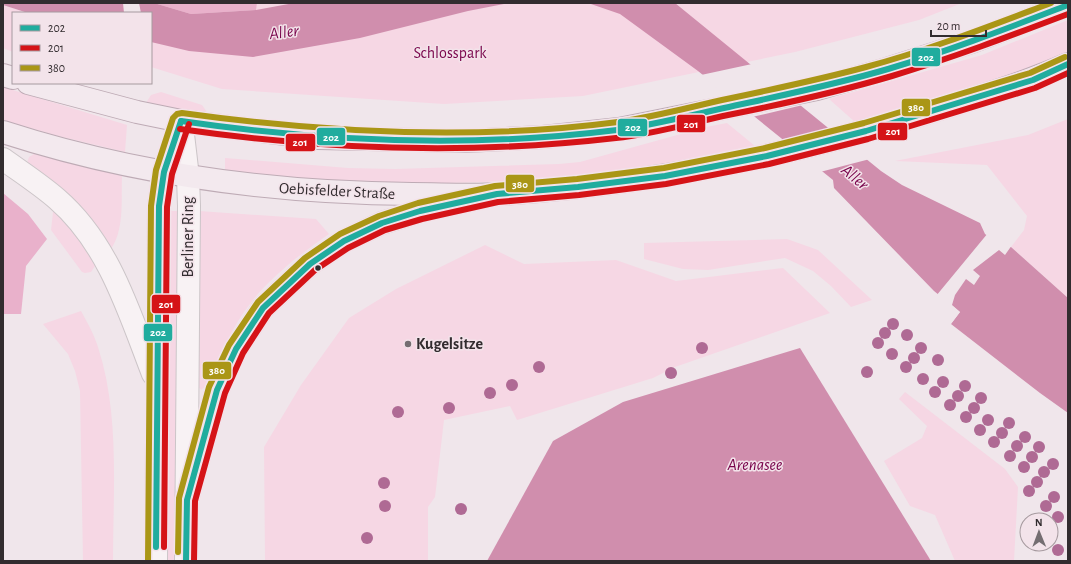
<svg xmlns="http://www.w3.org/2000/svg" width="1071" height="564" font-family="'Alegreya Sans',sans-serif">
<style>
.green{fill:#f6d7e4}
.forest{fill:#e9b1cb}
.water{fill:#d08ead}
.pier{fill:#f0e6eb}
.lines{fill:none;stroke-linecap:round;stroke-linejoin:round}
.secondary-casing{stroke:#ccc5c8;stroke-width:24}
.primary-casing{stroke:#beabb5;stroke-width:24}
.secondary{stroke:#f8f2f4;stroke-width:22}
.primary{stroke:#f3e9ee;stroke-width:22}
.bus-1-casing{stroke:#f3e3ea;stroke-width:9}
.bus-2-casing{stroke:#f3e3ea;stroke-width:9}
.bus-3-casing{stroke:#f3e3ea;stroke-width:9}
.bus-1{stroke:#20ac9e;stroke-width:6}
.bus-2{stroke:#d51317;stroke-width:6}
.bus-3{stroke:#aa9616;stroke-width:6}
.tree{fill:#af6a94}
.bus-dot{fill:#322c2f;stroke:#f3e3ea;stroke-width:1.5}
.poi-dot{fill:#746d71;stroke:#f3e3ea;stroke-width:1.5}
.labels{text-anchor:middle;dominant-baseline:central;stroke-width:3;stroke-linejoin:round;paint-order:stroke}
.park-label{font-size:16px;fill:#7a054c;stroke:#f3e3ea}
.street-label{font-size:16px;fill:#322c2f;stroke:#f3e3ea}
.poi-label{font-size:16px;font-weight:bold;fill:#322c2f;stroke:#f3e3ea;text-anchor:start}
.water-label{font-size:17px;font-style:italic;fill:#78034b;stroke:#f3e3ea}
.line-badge{stroke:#f3e3ea;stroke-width:1.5}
.badge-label{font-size:11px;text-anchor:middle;font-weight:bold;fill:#fff}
</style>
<rect width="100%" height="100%" fill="#f0e6eb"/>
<!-- green -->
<g class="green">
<path d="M122,3H962L919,20L795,52L583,96L444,104L222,89L151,67V13Z"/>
<path d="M3,5L28,13H13V52L3,48Z"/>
<path d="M1068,20V52L999,81L855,122L829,99L982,55Z"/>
<path d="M3,87L127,125L125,152L58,136L3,120Z"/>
<path d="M161,92L202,105L209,115L146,103L151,95Z"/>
<path d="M1068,119V298L1011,247L1024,230L1027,216L987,165L895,161L1028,135Z"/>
<path d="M727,123L755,146C582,187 402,192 225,171V158L348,168L395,169L559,164L580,162L706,127Z"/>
<path d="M34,154L122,176C121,202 125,231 109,252L27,163L29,157Z"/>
<path d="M54,203L99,260L91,272L85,273L82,272L51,230Z"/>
<path d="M170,211H178L177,561H167Z"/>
<path d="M199,211L316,219L329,234C302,253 274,274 253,300C232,326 219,357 206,386L201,390L198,386Z"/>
<path d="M787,239L818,250L872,300L851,307L831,286L813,271L785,258L708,270L683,269L644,259V243Z"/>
<path d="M485,245L524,264L616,260L676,281L783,268L830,313L675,367L653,378L517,420L510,406L444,420L435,497L428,507V561H265L264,447L301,385L349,318L396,289Z"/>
<path d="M81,311C87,322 94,334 98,347C120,415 113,490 113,561H83L80,391L75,371L68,354L43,324Z"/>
<path d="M905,392L1005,469L1018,487L1014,561H955L935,515L910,506L884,461L922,438L927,426L899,399Z"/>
</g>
<!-- forest -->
<g class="forest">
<path d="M154,3H257L256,10L191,14Z"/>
<path d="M3,193L28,214L47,239L26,266L21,314H3Z"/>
</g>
<!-- water -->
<g class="water">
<path d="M3,3H154L191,14L256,10L294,3H509L468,11L360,38L253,57L189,51L151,42V13H28L3,5Z"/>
<path d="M588,3H675L881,171L902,185L980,223L985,234L1005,248L1011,247L1068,298V413L1040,393L951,324L960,312L934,291L834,188L833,180L698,71L620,14Z"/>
<path d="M800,348L931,561H487L553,441L623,402Z"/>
</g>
<!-- pier -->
<g class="pier">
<path d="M123,3H139L141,13H124Z"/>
<path d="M752,64L803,105L752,117L701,75Z"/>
<path d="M831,128L870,159L820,172L780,140Z"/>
<path d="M988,233L1005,246L1012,245L1005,255L999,250L973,270L980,276L974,285L966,279L955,295L952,305L960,312L950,325V323L957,313L936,296Z"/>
</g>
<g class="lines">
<defs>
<g id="secondary">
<path d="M182,126L188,177L189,206L186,561"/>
<path d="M3,159C21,172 41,185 57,199C109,244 129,312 153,374"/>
<path d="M187,500L217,390L236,349L263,308L310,264L344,241L382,223L420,211L475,199"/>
<path d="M156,561L159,206L164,172L181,121"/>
</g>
<g id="primary">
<path d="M3,75L13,78"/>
<path d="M28,83L137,112L181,121L318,138L466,141L543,137L619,129L817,89L887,69L974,41L1068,5"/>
<path d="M3,132C136,175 273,193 412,194C441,194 471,196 500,194C640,185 779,158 913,117C965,101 1018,86 1068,64"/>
</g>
</defs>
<!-- secondary casing -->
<use href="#secondary" class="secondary-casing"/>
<!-- primary casing -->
<use href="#primary" class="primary-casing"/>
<!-- secondary -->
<use href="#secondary" class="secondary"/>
<!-- primary -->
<use href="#primary" class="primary"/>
<defs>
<g id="bus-1">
<path d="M181,121C325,142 472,148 617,130C653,125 688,116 724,108C779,96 834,85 888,69C949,51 1008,28 1068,5"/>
<path d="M156,547L159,206L164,172L181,121"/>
<path d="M186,561L187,500L217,390L236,349L263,308L310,264L344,241L382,223L420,211L497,194L578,187L665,176L767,156L866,131L1033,80L1068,64"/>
</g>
<g id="bus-2">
<path d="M180,129C325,150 470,155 616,138C654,134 691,123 728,115C783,104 838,92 892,76C952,58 1010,36 1068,14"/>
<path d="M164,547L167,207L172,174L189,124"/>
<path d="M194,561L195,501L225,393L243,353L269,313L315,270L348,248L385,230L422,219L498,202L579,195L666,184L769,164L868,139L1035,88L1068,73"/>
</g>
<g id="bus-3">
<path d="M178,552L179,498L209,387L229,345L258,302L305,258L340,234L379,216L418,203L495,186L577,179L664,168L765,148L864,123L1030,73L1065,57"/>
<path d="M148,561L151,206L156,170L173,118L177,114L182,113C326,133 473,141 618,122C653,117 687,108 722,100C770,90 818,80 866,67C929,50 990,26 1051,3"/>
</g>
</defs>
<!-- bus-1 casing -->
<use href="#bus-1" class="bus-1-casing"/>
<!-- bus-2 casing -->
<use href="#bus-2" class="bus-2-casing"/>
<!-- bus-3 casing -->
<use href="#bus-3" class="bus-3-casing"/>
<!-- bus-1 -->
<use href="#bus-1" class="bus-1"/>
<!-- bus-2 -->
<use href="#bus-2" class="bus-2"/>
<!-- bus-3 -->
<use href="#bus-3" class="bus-3"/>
</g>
<!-- trees -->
<g class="tree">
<circle cx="893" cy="324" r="6"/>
<circle cx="885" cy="333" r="6"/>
<circle cx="907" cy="335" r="6"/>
<circle cx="878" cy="343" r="6"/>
<circle cx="702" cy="348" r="6"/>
<circle cx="921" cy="348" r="6"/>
<circle cx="892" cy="354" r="6"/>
<circle cx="914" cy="358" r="6"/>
<circle cx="938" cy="360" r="6"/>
<circle cx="539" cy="367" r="6"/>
<circle cx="906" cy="367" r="6"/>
<circle cx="867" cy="372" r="6"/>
<circle cx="671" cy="373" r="6"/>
<circle cx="923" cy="379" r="6"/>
<circle cx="943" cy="382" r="6"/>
<circle cx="512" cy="385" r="6"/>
<circle cx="965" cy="386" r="6"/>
<circle cx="935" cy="392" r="6"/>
<circle cx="490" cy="393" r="6"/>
<circle cx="958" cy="396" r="6"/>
<circle cx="981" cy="398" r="6"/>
<circle cx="950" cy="405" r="6"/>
<circle cx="449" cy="408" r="6"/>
<circle cx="974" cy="408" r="6"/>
<circle cx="398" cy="412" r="6"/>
<circle cx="966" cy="417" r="6"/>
<circle cx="988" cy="420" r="6"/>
<circle cx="1009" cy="423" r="6"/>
<circle cx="980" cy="430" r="6"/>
<circle cx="1002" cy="433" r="6"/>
<circle cx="1025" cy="437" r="6"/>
<circle cx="994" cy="442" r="6"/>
<circle cx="1017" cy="446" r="6"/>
<circle cx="1039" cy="447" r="6"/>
<circle cx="1010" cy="456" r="6"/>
<circle cx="1032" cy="457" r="6"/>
<circle cx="1053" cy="464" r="6"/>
<circle cx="1024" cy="467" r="6"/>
<circle cx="1044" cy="472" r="6"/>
<circle cx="1037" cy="482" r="6"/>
<circle cx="384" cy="483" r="6"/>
<circle cx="1029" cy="491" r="6"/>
<circle cx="1054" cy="497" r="6"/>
<circle cx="385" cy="506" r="6"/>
<circle cx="1046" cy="506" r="6"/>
<circle cx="461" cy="509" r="6"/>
<circle cx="1058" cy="517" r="6"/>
<circle cx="367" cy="538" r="6"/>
<circle cx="1058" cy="550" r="6"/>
</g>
<!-- markers -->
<circle class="bus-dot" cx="318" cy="268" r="3.5"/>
<circle class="poi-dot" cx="408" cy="344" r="4"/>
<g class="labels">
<!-- park labels -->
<g class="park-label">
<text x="450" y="53">Schlosspark</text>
</g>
<!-- street labels -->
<g class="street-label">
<text transform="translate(337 191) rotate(3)">Oebisfelder Straße</text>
<text transform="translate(188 237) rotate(-90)">Berliner Ring</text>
</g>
<!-- poi labels -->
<g class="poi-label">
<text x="416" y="344">Kugelsitze</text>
</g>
<!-- water labels -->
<g class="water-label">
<text transform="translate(284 32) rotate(-7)">Aller</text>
<text transform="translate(855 177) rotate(40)">Aller</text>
<text x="755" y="464">Arenasee</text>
</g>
</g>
<g class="line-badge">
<rect x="911" y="47" width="30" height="20" rx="4" fill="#20ac9e"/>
<rect x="901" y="98" width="30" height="19" rx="4" fill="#aa9616"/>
<rect x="676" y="114" width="30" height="19" rx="4" fill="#d51317"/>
<rect x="617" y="118" width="31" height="19" rx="4" fill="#20ac9e"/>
<rect x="877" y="122" width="31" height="19" rx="4" fill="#d51317"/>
<rect x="316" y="127" width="30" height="19" rx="4" fill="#20ac9e"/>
<rect x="285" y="133" width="31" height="19" rx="4" fill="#d51317"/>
<rect x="505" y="174" width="30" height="19" rx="4" fill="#aa9616"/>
<rect x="151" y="294" width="30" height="20" rx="4" fill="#d51317"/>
<rect x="143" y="323" width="30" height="19" rx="4" fill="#20ac9e"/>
<rect x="202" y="361" width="30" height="19" rx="4" fill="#aa9616"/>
</g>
<g class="badge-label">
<text x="926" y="61">202</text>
<text x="916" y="111">380</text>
<text x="691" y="128">201</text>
<text x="633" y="131">202</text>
<text x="893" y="135">201</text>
<text x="331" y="141">202</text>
<text x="300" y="146">201</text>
<text x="520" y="188">380</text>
<text x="166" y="308">201</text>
<text x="158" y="336">202</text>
<text x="217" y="374">380</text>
</g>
<!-- border -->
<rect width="1071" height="564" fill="none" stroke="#322c2f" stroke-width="8"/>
<!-- legend -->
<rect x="12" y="12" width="140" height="72" fill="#f3e3ea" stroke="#a69a9f"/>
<rect x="20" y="25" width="20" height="6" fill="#20ac9e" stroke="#a69a9f"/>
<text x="48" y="32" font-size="12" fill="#322c2f">202</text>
<rect x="20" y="45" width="20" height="6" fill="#d51317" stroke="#a69a9f"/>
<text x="48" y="52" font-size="12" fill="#322c2f">201</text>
<rect x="20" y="65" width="20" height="6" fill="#aa9616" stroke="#a69a9f"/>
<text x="48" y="72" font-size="12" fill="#322c2f">380</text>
<!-- north arrow -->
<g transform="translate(1039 532) rotate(359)"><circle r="19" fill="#f3e3ea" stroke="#a69a9f"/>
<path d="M0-3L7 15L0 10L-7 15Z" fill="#746d71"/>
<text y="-6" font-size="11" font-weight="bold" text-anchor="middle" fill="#322c2f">N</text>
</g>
<!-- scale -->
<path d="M931 30v6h55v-6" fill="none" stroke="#322c2f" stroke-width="2"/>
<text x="937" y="30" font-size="12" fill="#322c2f" stroke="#f3e3ea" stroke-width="3" paint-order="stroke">20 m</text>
</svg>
